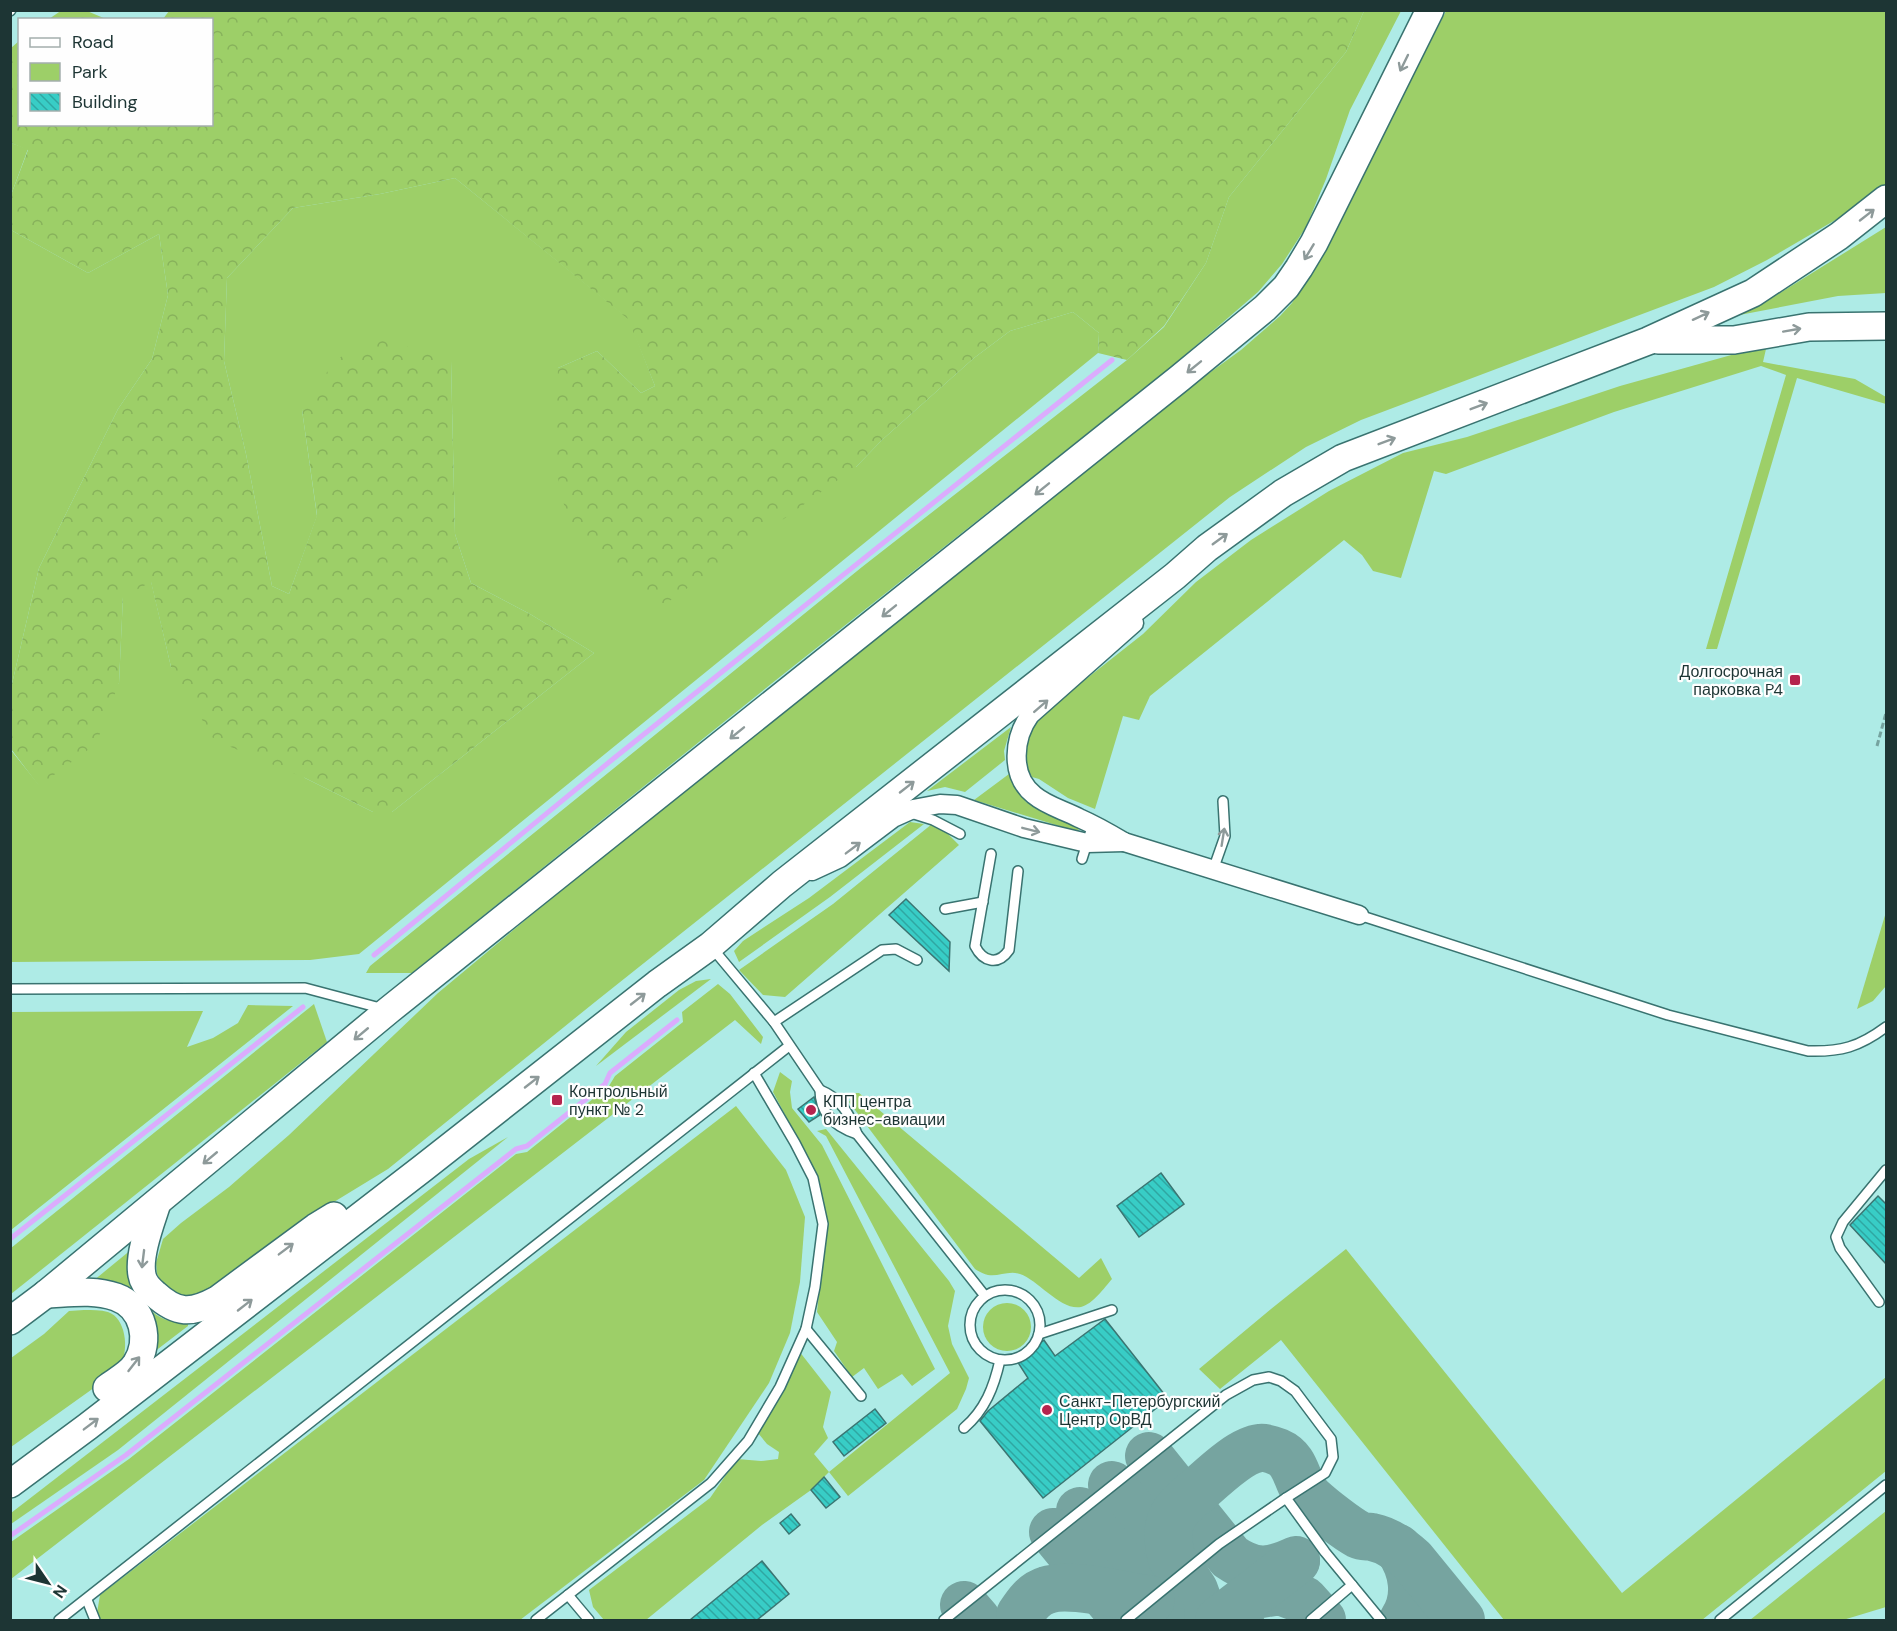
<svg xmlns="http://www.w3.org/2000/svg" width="1897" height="1631" font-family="'DM Sans',sans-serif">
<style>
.green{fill:#9dcf68}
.forest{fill:url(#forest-crowns)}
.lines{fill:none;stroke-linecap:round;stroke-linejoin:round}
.stream{stroke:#dbacfd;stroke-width:5}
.taxiway{stroke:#76a4a0;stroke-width:48}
.building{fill:url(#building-back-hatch);stroke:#3b7572;stroke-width:1.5}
.lane-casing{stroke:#397370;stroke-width:12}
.street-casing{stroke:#397370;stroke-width:21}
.secondary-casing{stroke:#397370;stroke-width:30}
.path{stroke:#75a39f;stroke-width:3;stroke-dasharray:6 3;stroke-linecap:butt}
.lane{stroke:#fff;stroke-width:9}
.street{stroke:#fff;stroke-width:18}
.secondary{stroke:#fff;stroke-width:27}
.oneway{stroke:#8e9a9a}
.poi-dot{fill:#b5244e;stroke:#fefefe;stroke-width:2}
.labels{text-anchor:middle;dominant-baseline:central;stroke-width:4.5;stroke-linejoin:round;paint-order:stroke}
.poi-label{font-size:16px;fill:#1d3534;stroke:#fefefe;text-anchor:start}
</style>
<defs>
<pattern id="forest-crowns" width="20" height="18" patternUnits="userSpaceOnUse" patternTransform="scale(1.5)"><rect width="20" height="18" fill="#9dcf68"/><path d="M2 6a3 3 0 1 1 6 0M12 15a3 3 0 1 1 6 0" fill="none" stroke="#87b25b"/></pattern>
<pattern id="building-back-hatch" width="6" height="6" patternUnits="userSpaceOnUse" patternTransform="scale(1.5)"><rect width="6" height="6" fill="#38cdc6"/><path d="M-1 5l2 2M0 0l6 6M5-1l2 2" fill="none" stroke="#2fa7a2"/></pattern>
</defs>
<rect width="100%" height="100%" fill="#aeebe6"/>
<!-- green -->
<g class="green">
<path d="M1364,11H1401L1350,110L1326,179L1306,227L1282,264L1258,292L1170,368L771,684L412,973H366L370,966L862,567L1127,360L1164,327L1206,263L1229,197L1346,52Z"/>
<path d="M1446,11H1886V186L1868,201L1767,260L1714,287L1361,420L1306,447L1230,497L595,1002L388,1169L311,1216L214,1292L185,1298L174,1293L163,1285L157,1274L156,1263L163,1239L181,1223L229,1187L289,1135L438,993L535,912L1033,511L1179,395L1241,350L1280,316L1292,303L1321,255Z"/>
<path d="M11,143L28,149L11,195Z"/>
<path d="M455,178L629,319L655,386L641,393L597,351L558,368L856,467L882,440L974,358L1010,331L1073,312L1099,333L1098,353L359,954L310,960L11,962L10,749L39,785L119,683L123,596L151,581L171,667L305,778L373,812H392L594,653L530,614L471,583L455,534L451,361L302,410L317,516L289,594L272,586L246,454L224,361L227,278L293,208L380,194Z"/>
<path d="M1886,227V293L1838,296L1729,317L1780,293Z"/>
<path d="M11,230L88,273L159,234L168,295L152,359L118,409L39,568L11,688Z"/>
<path d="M1760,347L1766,349L1763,362L1855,379L1886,397V404L1797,378L1717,649H1706L1786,375L1761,366L1614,412L1446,474L1434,471L1401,578L1373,571L1362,555L1344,540L1150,696L1139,720L1123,716L1095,809L1068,798L1039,779L1032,777L1023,760L1030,727L1043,713L1143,634L1196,582L1251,540L1329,491L1403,453L1467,437L1620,386Z"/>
<path d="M1011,727L1004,751L1005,760L965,792L945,787L927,791Z"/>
<path d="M1009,774L1026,802L1045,813L1078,826L1079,832L974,800Z"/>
<path d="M910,822L924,824L830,897L739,962L734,951L743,941L809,898Z"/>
<path d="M932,824L946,832L959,845L785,997L763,995L739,970L833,904Z"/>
<path d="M1886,912V986L1873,1001L1857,1009Z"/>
<path d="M711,979L596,1066L626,1032L679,990L696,981Z"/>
<path d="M718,984L730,994L763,1037L761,1044L735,1020L11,1579V1542L129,1459L516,1154L527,1152L609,1086L615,1076L683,1022L682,1012Z"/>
<path d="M314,1004L327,1042L11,1294V1248Z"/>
<path d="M248,1005L293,1006L11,1230V1012L203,1011L187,1047L213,1038L238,1023Z"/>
<path d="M780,1072L792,1081L790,1092L792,1108L822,1145L935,1369L912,1386L902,1374L878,1389L864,1368L852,1377L834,1351L837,1342L817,1312L827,1217L809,1160L773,1092Z"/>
<path d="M855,1093H859L1079,1278L1101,1258L1112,1279C1104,1288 1093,1304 1081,1307C1061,1311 1038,1280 1020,1274C1009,1270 998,1277 988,1275C984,1274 978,1271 975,1269L849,1102Z"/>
<path d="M736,1106L786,1170L805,1217L800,1282L790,1333L769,1383L704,1480L520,1620H100L97,1613L100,1595Z"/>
<path d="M826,1129L949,1281L955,1291L948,1326L952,1344L969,1378L966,1389L957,1409L848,1496L829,1472L811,1490L762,1525L646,1620H604L593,1607L589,1590L710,1498L737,1459L761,1461L778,1459L779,1452L767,1444L758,1433L799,1351L831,1392L823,1427L828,1438L814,1454L829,1472L950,1373L826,1136L817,1131Z"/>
<path d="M508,1137L118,1450L11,1524V1513L469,1159Z"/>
<path d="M132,1249C136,1276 135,1306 164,1319C171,1322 180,1322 188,1323V1326L150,1355V1347L93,1281Z"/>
<path d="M1346,1249L1622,1593L1886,1377V1471L1702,1620H1504L1281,1340L1220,1389L1199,1369L1271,1309Z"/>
<circle cx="1007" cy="1327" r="24"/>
<path d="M84,1310C92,1310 101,1310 108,1312C126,1318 129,1349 121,1364C119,1367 115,1371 112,1375L11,1447V1358L44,1334L69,1311Z"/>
<path d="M1886,1511V1607L1843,1620H1750Z"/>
</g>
<!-- forest -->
<g class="forest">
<path d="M62,10L87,11L106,19H49Z"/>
<path d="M169,11V10L1364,11L1346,52L1229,197L1206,263L1164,326L1127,360L1098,353L1099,333L1073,312L1010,331L974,358L882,440L856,467L657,610L567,518L553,456L558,368L597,351L641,393L655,386L628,319L455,178L380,194L293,208L227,278L224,361L246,454L272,586L289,594L317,515L302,410L335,360L378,337L451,361L455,534L471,583L530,614L594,653L392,812H373L305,778L214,740L171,667L151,582L123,597L119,683L96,744L39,786L11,749V688L39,568L118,409L152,359L168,295L159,234L88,273L11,230V195L28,150L11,143V48L19,41L20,124H212V20L163,19Z"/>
</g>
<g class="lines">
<!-- stream -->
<g class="stream">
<path d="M374,955L613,759L1112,360"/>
<path d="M10,1239L303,1007"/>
<path d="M10,1536L126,1455L516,1149L527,1146L605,1084L610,1073L677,1020"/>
</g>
<!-- taxiway -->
<g class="taxiway">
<path d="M1149,1456L1230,1557C1255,1574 1270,1572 1296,1560"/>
<path d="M1112,1485L1183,1573L1194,1590L1198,1601L1199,1620"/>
<path d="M1080,1511L1161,1613"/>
<path d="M1053,1532L1113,1605"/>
<path d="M1398,1548C1413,1569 1418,1597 1403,1620"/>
<path d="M1172,1559C1163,1526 1170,1512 1196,1492C1211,1479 1240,1450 1260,1448C1265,1447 1273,1450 1278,1452C1299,1461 1295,1484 1311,1499C1322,1509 1346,1528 1359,1535C1363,1537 1368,1536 1372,1537C1387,1540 1401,1550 1412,1560L1461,1620"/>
<path d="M964,1605L977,1620"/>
<path d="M1243,1607L1247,1599L1255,1595L1280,1591L1304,1600L1322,1620"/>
<path d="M1020,1615C1027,1604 1034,1594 1047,1590C1070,1582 1126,1596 1151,1600"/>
<path d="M1219,1620L1296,1561"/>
</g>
</g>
<!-- building -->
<g class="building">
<path d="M906,899L950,942L949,971L889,915Z"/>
<path d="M814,1097L820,1115L809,1122L798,1109Z"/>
<path d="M1161,1173L1184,1204L1139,1237L1117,1206Z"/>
<path d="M1878,1196L1887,1205V1265L1850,1225Z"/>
<path d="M1105,1319L1168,1399L1043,1498L980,1421L988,1411L1028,1378L1017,1361L1044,1340L1055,1356Z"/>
<path d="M875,1409L886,1423L844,1456L833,1442Z"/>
<path d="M824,1477L840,1497L826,1508L811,1490Z"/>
<path d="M791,1514L800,1525L789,1534L780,1523Z"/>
<path d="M762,1561L789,1594L757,1620H690Z"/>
</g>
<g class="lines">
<defs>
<g id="lane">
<path d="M10,11L11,10"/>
<path d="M914,814L933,820L960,834"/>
<path d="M991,854L975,946C983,962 998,966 1009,950L1018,871"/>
<path d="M1082,859L1093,824"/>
<path d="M1213,870L1225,836L1223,801"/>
<path d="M945,909L983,902"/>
<path d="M1359,915L1668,1015L1808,1051C1841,1052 1859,1047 1886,1027"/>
<path d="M713,949L774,1022L820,1090C820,1114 836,1127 857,1134"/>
<path d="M10,989L305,988L384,1009"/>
<path d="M774,1022L882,950L896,949L917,960"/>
<path d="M820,1090C840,1098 850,1114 857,1134L985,1296"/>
<circle cx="1005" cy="1325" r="35"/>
<path d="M1879,1302L1840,1248L1836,1237L1843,1222L1886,1170"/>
<path d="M806,1329L861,1396"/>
<path d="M1039,1334L1112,1310"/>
<path d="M964,1428C985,1410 994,1387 1000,1360"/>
<path d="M1286,1498L1325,1552L1381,1620"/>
<path d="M568,1595L589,1620"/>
<path d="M87,1600L95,1620"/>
<path d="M59,1620L789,1046"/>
<path d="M536,1620L711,1483L748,1441L780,1387L806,1329L815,1287L823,1224L813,1178L795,1143L754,1073"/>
<path d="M944,1620L1226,1395L1253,1380L1269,1377L1281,1381L1295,1391L1331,1439L1333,1457L1325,1473L1286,1498L1219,1544L1126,1620"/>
<path d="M1311,1620L1352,1585"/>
<path d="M1720,1620L1886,1485"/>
</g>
<g id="street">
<path d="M1134,623L1030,715C1014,737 1009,775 1034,795C1047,806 1064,810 1079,818C1095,825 1109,833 1124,842L1359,915"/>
<path d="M812,871L840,858L893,818L913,809L940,804L957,805L1024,828L1087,843L1124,842"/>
</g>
<g id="secondary">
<path d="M1658,340H1734L1809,327L1886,326"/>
<path d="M157,1203C151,1222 138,1255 142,1275C143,1282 149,1289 155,1294C177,1314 191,1314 217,1300L316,1227L334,1216"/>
<path d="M46,1294C69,1293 94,1289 116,1297C144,1307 151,1341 136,1364C130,1374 116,1381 107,1388"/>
<path d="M10,1321L46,1294L389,1010L1180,378L1265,308L1286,287L1299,268L1314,243L1430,10"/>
<path d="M10,1484L87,1427L423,1168L657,984L710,946L782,884L1175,576L1207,548L1283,493L1343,458L1648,341L1753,293L1839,236L1886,199"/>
</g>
</defs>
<!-- lane casing -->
<use href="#lane" class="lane-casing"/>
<!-- street casing -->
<use href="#street" class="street-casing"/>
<!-- secondary casing -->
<use href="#secondary" class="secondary-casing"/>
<!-- path -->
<path class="path" d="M1877,746L1886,713"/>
<!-- lane -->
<use href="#lane" class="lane"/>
<!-- street -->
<use href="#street" class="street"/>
<!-- secondary -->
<use href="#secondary" class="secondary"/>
</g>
<!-- one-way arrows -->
<defs><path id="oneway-shaft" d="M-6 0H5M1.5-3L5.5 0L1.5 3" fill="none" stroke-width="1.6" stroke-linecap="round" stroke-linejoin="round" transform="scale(1.5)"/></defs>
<g class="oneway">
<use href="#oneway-shaft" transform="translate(1404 63) rotate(116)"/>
<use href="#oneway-shaft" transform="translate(1867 215) rotate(-38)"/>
<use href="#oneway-shaft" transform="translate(1309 252) rotate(121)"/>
<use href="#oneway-shaft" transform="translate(1701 316) rotate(-25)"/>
<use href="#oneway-shaft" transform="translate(1792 330) rotate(-10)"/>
<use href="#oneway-shaft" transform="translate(1194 367) rotate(141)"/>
<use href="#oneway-shaft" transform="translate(1479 406) rotate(-21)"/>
<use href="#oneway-shaft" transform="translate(1387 441) rotate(-21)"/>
<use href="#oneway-shaft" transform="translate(1042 489) rotate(141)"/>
<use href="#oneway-shaft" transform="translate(1220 539) rotate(-36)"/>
<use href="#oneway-shaft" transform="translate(889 611) rotate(141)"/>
<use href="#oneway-shaft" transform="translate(1041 706) rotate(-41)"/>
<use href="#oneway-shaft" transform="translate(737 733) rotate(141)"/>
<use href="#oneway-shaft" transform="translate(907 787) rotate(-38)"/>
<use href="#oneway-shaft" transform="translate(1031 830) rotate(14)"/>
<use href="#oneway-shaft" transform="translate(1223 837) rotate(-81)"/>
<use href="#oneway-shaft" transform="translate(853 848) rotate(-37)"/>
<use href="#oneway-shaft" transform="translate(638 999) rotate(-38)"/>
<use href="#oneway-shaft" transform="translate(361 1034) rotate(140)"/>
<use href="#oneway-shaft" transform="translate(532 1082) rotate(-38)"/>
<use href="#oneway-shaft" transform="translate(210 1158) rotate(140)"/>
<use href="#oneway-shaft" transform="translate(286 1249) rotate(-37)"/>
<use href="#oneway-shaft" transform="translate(143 1259) rotate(97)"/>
<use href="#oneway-shaft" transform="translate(245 1305) rotate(-38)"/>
<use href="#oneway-shaft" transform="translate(134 1364) rotate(-52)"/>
<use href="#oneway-shaft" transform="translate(91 1424) rotate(-37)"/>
</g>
<!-- markers -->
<g class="poi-dot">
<rect x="1789" y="674" width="12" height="12" rx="3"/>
<rect x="551" y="1094" width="12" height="12" rx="3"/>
<circle cx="811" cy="1110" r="6"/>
<circle cx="1047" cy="1410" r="6"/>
</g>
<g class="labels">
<!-- poi labels -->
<g class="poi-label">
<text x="1783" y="671" text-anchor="end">Долгосрочная<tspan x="1783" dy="18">парковка P4</tspan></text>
<text x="569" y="1091">Контрольный<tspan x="569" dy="18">пункт № 2</tspan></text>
<text x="823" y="1101">КПП центра<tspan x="823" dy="18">бизнес-авиации</tspan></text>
<text x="1059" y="1401">Санкт-Петербургский<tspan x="1059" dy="18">Центр ОрВД</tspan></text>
</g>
</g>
<!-- border -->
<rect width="1897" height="1631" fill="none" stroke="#1d3534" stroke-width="24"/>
<!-- legend -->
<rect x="18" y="18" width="195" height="108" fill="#fefefe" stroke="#a4aead" stroke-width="1.5"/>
<rect x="30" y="38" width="30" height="9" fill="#ffffff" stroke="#a4aead" stroke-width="1.5"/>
<text x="72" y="48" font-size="18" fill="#1d3534">Road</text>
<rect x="30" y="63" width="30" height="18" fill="#9dcf68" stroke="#a4aead" stroke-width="1.5"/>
<text x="72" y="78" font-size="18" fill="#1d3534">Park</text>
<rect x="30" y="93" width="30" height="18" fill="url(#building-back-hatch)" stroke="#a4aead" stroke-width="1.5"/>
<text x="72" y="108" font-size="18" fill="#1d3534">Building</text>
<!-- north arrow -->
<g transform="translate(48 1583) rotate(125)" stroke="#fefefe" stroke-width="4.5" paint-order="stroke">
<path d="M0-4.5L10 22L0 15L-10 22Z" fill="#1d3534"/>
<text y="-9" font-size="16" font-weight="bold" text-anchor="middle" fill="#1d3534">N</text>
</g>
</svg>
